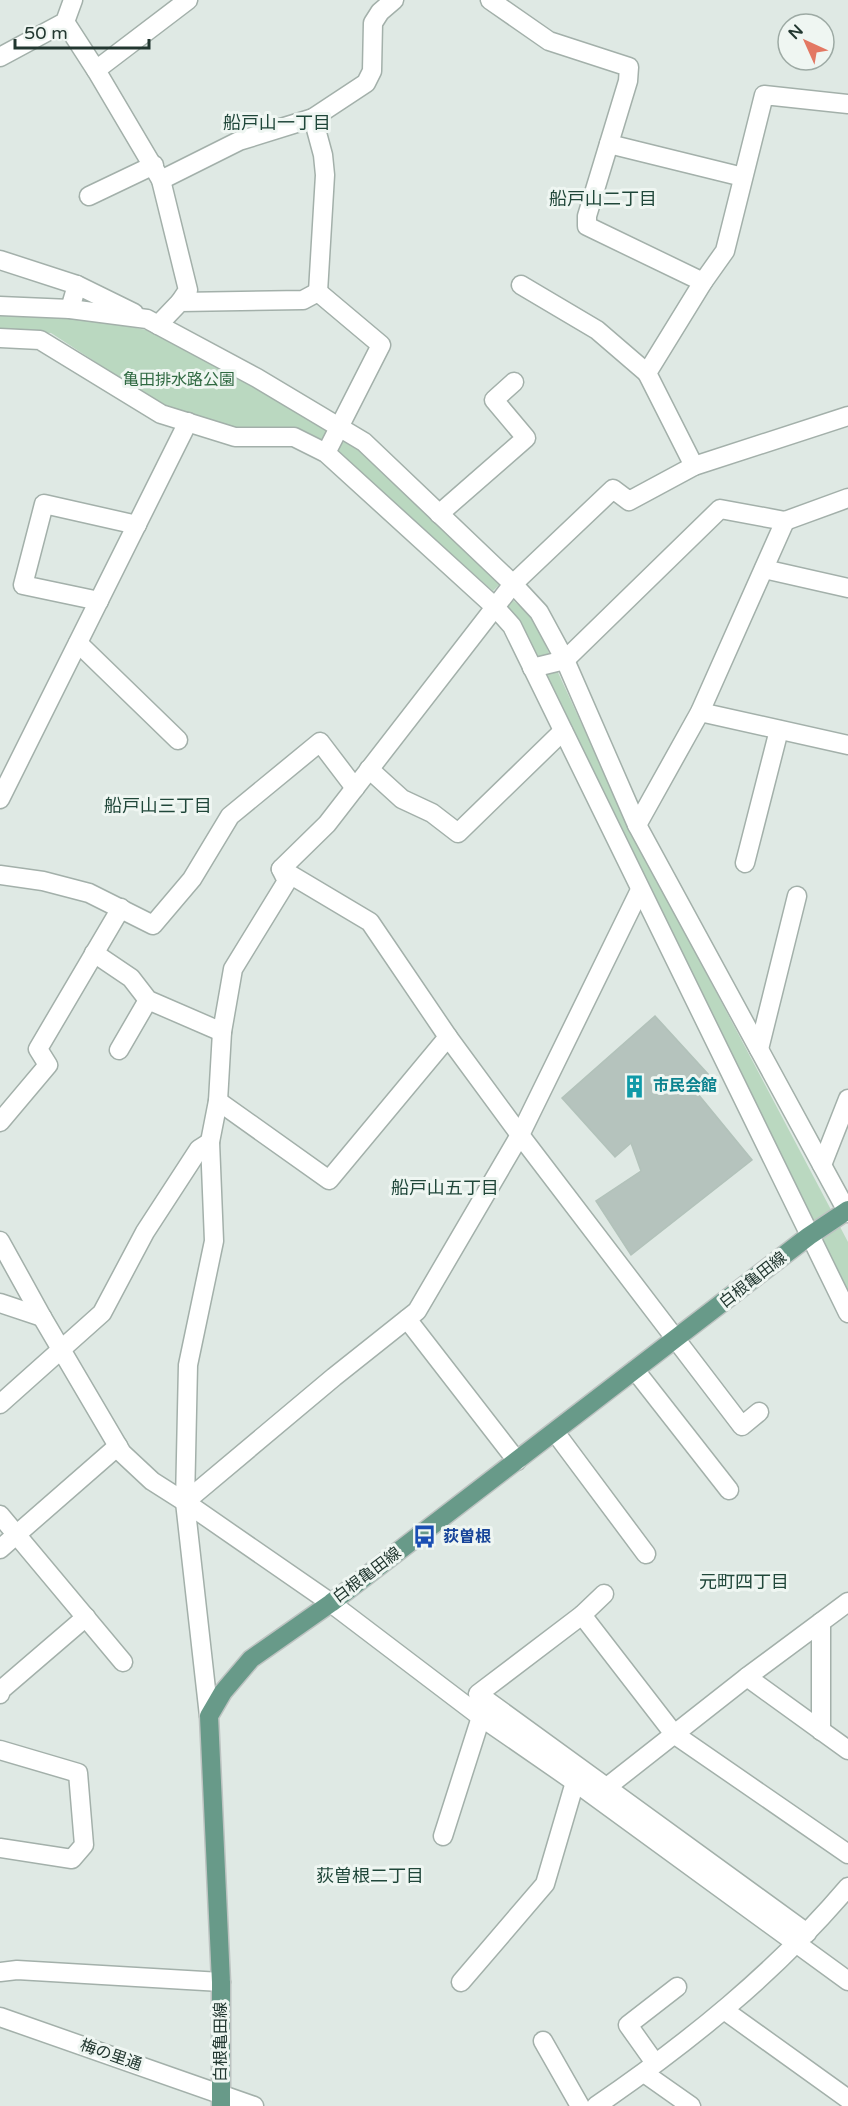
<svg xmlns="http://www.w3.org/2000/svg" width="848" height="2106" font-family="'Varela Round','Noto Sans JP',sans-serif">
<style>
.green{fill:#bad8c0}
.building{fill:#b5c3bd;stroke:#b2c2ba;stroke-width:1.5}
.lines{fill:none;stroke-linecap:round;stroke-linejoin:round}
.minor-casing{stroke:#a3b0aa;stroke-width:21}
.major-casing{stroke:#bdc3c1;stroke-width:21}
.minor{stroke:#fff;stroke-width:18}
.major{stroke:#689a89;stroke-width:18}
.labels{text-anchor:middle;dominant-baseline:central;stroke-width:6;stroke-linejoin:round;paint-order:stroke}
.park-label{font-size:16px;fill:#306a42;stroke:#eff6f2}
.culture-label{font-size:16px;font-weight:bold;fill:#0d838f;stroke:#eff6f2;text-anchor:start}
.street-label{font-size:16px;fill:#223730;stroke:#eff6f2}
.transit-label{font-size:16px;font-weight:bold;fill:#164399;stroke:#eff6f2;text-anchor:start}
.neighbourhood-label{font-size:18px;fill:#20473a;stroke:#eff6f2}
</style>
<rect width="100%" height="100%" fill="#dfe9e4"/>
<!-- green -->
<g class="green">
<path d="M0,311L76,316L156,332L255,388L359,450L501,583L493,591L331,446L232,431L165,407L51,333L0,331Z"/>
<path d="M506,594L533,618L628,825L848,1242V1299L507,605Z"/>
</g>
<!-- building -->
<path class="building" d="M655,1016L708,1074L693,1088L752,1160L631,1255L596,1201L641,1171L631,1143L615,1157L562,1098Z"/>
<g class="lines">
<defs>
<g id="minor">
<path d="M490,0L549,41L629,67L628,81L587,216V226L703,282"/>
<path d="M65,22L96,70L188,0"/>
<path d="M0,57L65,22L73,0"/>
<path d="M96,70L161,180L188,290L180,302"/>
<path d="M313,118L323,155L325,175L318,292"/>
<path d="M609,144L743,177"/>
<path d="M161,180L239,141L313,118L366,83L372,71L373,23L380,12L394,0"/>
<path d="M89,196L154,165"/>
<path d="M0,260L77,285"/>
<path d="M521,285L597,330L647,373"/>
<path d="M0,306L70,309L147,319L257,378L364,442L513,584L539,612L565,660L637,825L848,1213"/>
<path d="M70,309L77,285L134,313"/>
<path d="M158,325L180,302L303,300L318,292L381,345L326,453"/>
<path d="M0,338L40,340L161,414L235,437H294L326,453L495,607L512,626L848,1313"/>
<path d="M694,466L647,373L703,282L725,251L764,95L848,104"/>
<path d="M439,514L526,438L494,400L514,382"/>
<path d="M764,569L848,588"/>
<path d="M99,601L23,585L44,504L137,525"/>
<path d="M78,643L178,740"/>
<path d="M532,668L565,660L720,509L785,521L848,498"/>
<path d="M700,712L848,745"/>
<path d="M369,769L402,799L432,813L458,833L563,731"/>
<path d="M0,799L188,422"/>
<path d="M637,825L700,712L785,521"/>
<path d="M745,863L779,730"/>
<path d="M281,869L370,922L448,1037"/>
<path d="M0,875L43,881L89,893L153,925L192,879L230,816L320,742L355,788"/>
<path d="M94,953L131,978L148,1000L222,1032"/>
<path d="M759,1049L797,896"/>
<path d="M119,1050L148,1000"/>
<path d="M218,1101L329,1180L448,1037L520,1135L742,1426L759,1412"/>
<path d="M0,1122L48,1065L38,1049L121,908"/>
<path d="M822,1165L848,1099"/>
<path d="M0,1241L42,1317L122,1453L152,1481L185,1502L331,1603L481,1717L575,1782L848,1981"/>
<path d="M0,1303L42,1317"/>
<path d="M407,1319L517,1461"/>
<path d="M635,1370L729,1490"/>
<path d="M0,1404L102,1313L145,1232L199,1149L210,1142"/>
<path d="M555,1432L646,1554"/>
<path d="M185,1502L334,1377L417,1311L520,1135L640,890"/>
<path d="M0,1515L123,1662"/>
<path d="M0,1549L118,1446"/>
<path d="M604,1594L582,1615L478,1694L807,1933"/>
<path d="M582,1615L674,1734L848,1854"/>
<path d="M821,1622V1731"/>
<path d="M747,1677L848,1750"/>
<path d="M0,1694L1,1690L86,1617"/>
<path d="M209,1716L185,1502L188,1365L214,1241L210,1142L218,1101L222,1032L233,969L287,881L281,869L327,824L513,584L613,489L629,501L694,466L848,416"/>
<path d="M0,1750L78,1773L84,1845L72,1859L0,1848"/>
<path d="M607,1787L747,1677L848,1602"/>
<path d="M443,1836L481,1717"/>
<path d="M0,1972L17,1970L221,1982"/>
<path d="M461,1982L545,1884L575,1782"/>
<path d="M724,2010L848,2099"/>
<path d="M0,2017L254,2106"/>
<path d="M543,2041L580,2106"/>
<path d="M655,2063L628,2025L677,1987"/>
<path d="M644,2073L691,2106"/>
<path d="M596,2106C688,2043 775,1973 848,1887"/>
</g>
<path id="major" d="M221,2106V1982L209,1716L223,1692L251,1659L331,1603L809,1236L848,1210"/>
</defs>
<!-- minor casing -->
<use href="#minor" class="minor-casing"/>
<!-- major casing -->
<use href="#major" class="major-casing"/>
<!-- minor -->
<use href="#minor" class="minor"/>
<!-- major -->
<use href="#major" class="major"/>
</g>
<!-- icons -->
<defs>
<symbol id="building-bare" viewBox="-9 -9 18 18"><path d="M-4-6H4V6H1V3H-1V6H-4ZM-2.5-4.3h1.7v1.8h-1.7ZM.8-4.3h1.7v1.8H.8ZM-2.5-1h1.7V.8h-1.7ZM.8-1h1.7V.8H.8Z" fill="#0f9aa8" stroke="#eff6f2" stroke-width="2.5" paint-order="stroke"/></symbol>
<symbol id="bus-bare" viewBox="-9 -9 18 18"><path d="M-5-6H5V4H4V6H2V4H-2V6H-4V4H-5ZM-3.5-4V0h7V-4ZM-3.5 1.2v1.5H-2V1.2ZM2 1.2v1.5H3.5V1.2Z" fill="#1a4fb4" stroke="#eff6f2" stroke-width="2.5" paint-order="stroke"/></symbol>
</defs>
<g fill-rule="evenodd">
<use href="#building-bare" x="618" y="1070" width="33" height="33"/>
<use href="#bus-bare" x="408" y="1520" width="33" height="33"/>
</g>
<g class="labels">
<!-- park labels -->
<g class="park-label">
<text x="179" y="380">亀田排水路公園</text>
</g>
<!-- culture labels -->
<g class="culture-label">
<text x="653" y="1086">市民会館</text>
</g>
<!-- street labels -->
<g class="street-label">
<text transform="translate(753 1280) rotate(-38)">白根亀田線</text>
<text transform="translate(367 1575) rotate(-37)">白根亀田線</text>
<text transform="translate(221 2042) rotate(-90)">白根亀田線</text>
<text transform="translate(111 2055) rotate(19)">梅の里通</text>
</g>
<!-- transit labels -->
<g class="transit-label">
<text x="443" y="1537">荻曽根</text>
</g>
<!-- neighbourhood labels -->
<g class="neighbourhood-label">
<text x="277" y="123">船戸山一丁目</text>
<text x="603" y="199">船戸山二丁目</text>
<text x="158" y="806">船戸山三丁目</text>
<text x="445" y="1188">船戸山五丁目</text>
<text x="744" y="1582">元町四丁目</text>
<text x="370" y="1876">荻曽根二丁目</text>
</g>
</g>
<!-- north arrow -->
<g transform="translate(806 42) rotate(315)"><circle r="28" fill="#eff6f2" stroke="#9daaa4" stroke-width="1.5"/>
<path d="M0-4.5L10 22L0 15L-10 22Z" fill="#e37863"/>
<text y="-9" font-size="16" font-weight="bold" text-anchor="middle" fill="#223730">N</text>
</g>
<!-- scale -->
<path d="M15 39v9h134v-9" fill="none" stroke="#223730" stroke-width="3"/>
<text x="24" y="39" font-size="18" fill="#223730" stroke="#eff6f2" stroke-width="4.5" paint-order="stroke">50 m</text>
</svg>
